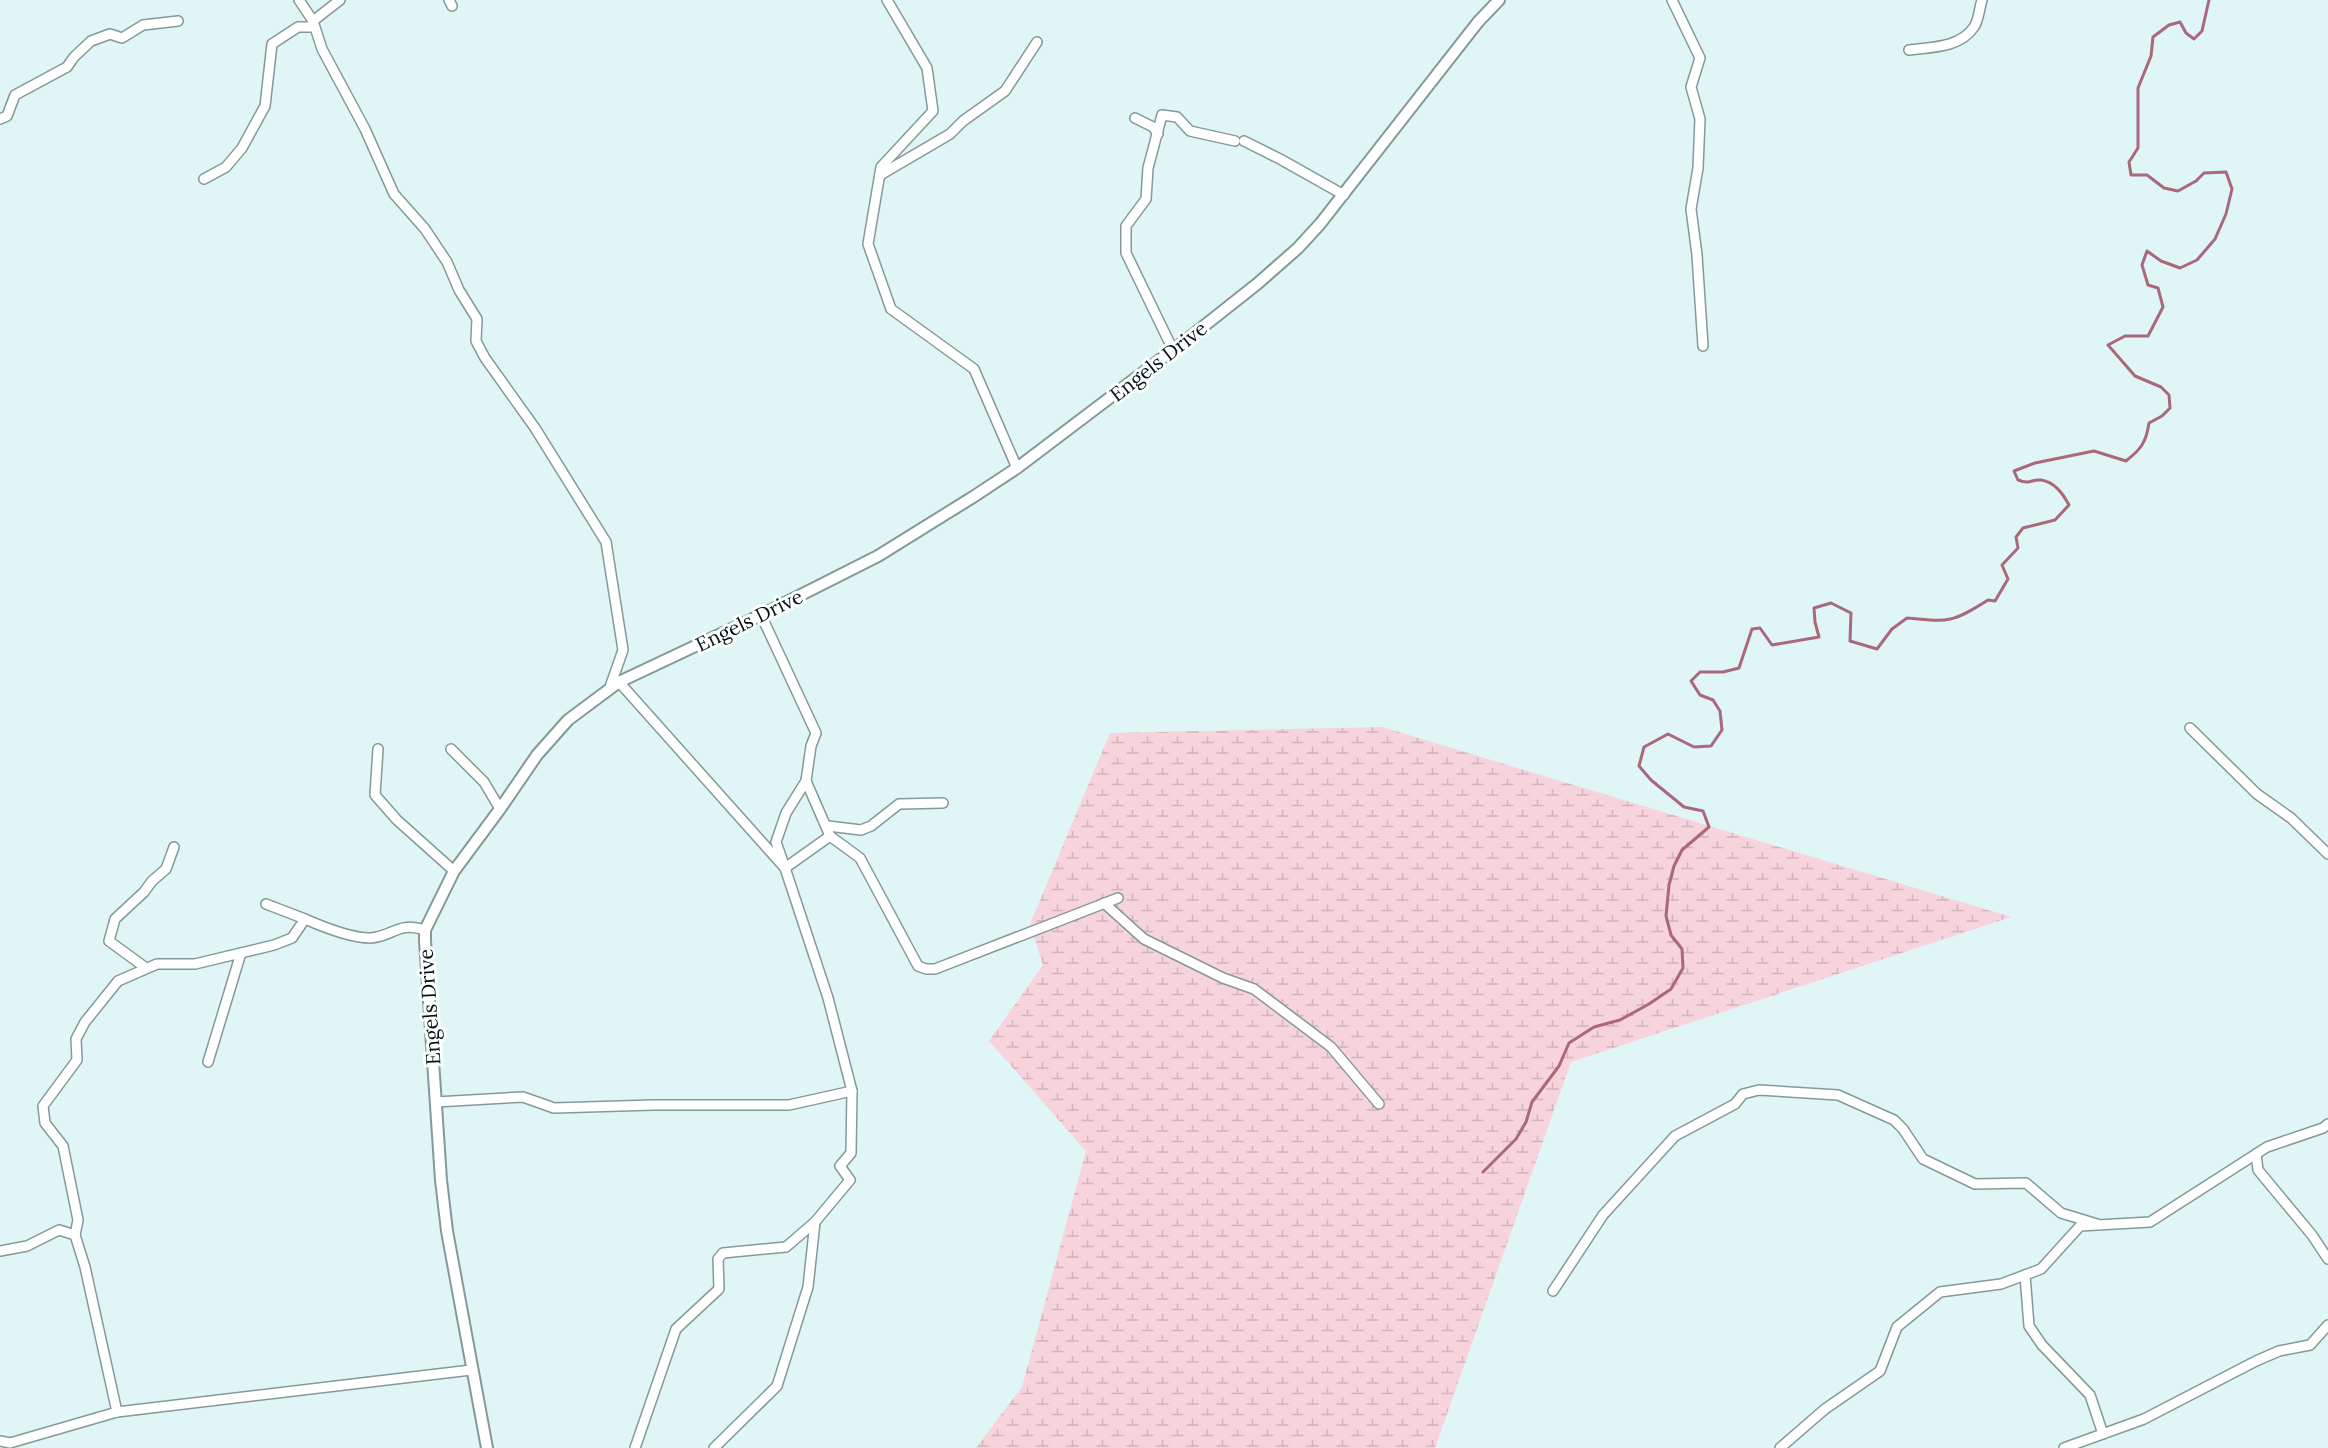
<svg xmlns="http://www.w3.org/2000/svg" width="2328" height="1448" font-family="Lora,serif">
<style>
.wetland{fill:url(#wetland-marsh)}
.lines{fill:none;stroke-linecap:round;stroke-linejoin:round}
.stream{stroke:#a9697b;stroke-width:3}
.minor-casing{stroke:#859998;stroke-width:12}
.tertiary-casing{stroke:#859998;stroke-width:14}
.minor{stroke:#fff;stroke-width:9}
.tertiary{stroke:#fff;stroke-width:10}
.labels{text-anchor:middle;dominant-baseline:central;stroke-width:6;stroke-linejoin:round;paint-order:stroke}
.street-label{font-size:20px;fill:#091010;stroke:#fafefe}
</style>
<defs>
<pattern id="wetland-marsh" width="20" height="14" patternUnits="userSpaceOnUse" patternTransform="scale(1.5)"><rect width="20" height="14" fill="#f7d3db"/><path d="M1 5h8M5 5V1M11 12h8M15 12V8" fill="none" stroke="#d2b4bb"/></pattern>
</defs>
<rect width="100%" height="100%" fill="#e0f5f5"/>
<!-- wetland -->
<path class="wetland" d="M1382,727L2011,917L1571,1062L1435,1448H976L1022,1387L1086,1151L989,1041L1043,965L1030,924L1110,733Z"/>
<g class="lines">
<!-- stream -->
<path class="stream" d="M1483,1172L1516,1139L1526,1122L1532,1102L1559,1066L1569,1043L1594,1027L1620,1020L1649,1004L1671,989L1683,968L1682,949L1671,935L1666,916L1669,885L1674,866L1682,850L1709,827L1703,811L1684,807L1651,780L1639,766L1644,747L1668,734L1694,747L1711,746L1722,730L1720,711L1713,700L1700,695L1691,681L1700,672H1723L1739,668L1752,629L1760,628L1772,645L1819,637L1815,622L1814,608L1831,603L1851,613L1850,641L1877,649L1892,629L1907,618C1949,622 1952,623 1988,600L1995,601L2008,579L2002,565L2018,548L2016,537L2023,528L2055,520L2069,505C2063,494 2055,482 2041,480C2031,479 2031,485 2018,480L2014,471L2035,463L2094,451L2126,461C2141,449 2146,443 2149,423L2162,416L2170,408L2169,395L2161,387L2135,376L2108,345L2125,336H2148L2163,307L2158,288L2148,285L2142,265L2147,251L2161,261L2180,268L2197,260L2215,239L2226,214L2232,189L2226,172L2204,173L2196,181L2178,191L2164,188L2147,175H2131L2129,162L2138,148V88L2151,56L2153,37L2169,25L2180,22L2186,33L2194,39L2202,31L2209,0"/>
<defs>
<g id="minor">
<path d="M299,0L313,21L322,49L365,129L394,194L425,229L447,262L459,290L477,319L476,341L485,358L535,428L606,542L623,650L610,687"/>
<path d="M449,0L452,6"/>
<path d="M887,0L927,68L933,111L881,167L868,244L891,309L974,369L1017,468"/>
<path d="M1672,0L1700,58L1691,87L1700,119L1698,168L1691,209L1697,255L1703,346"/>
<path d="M313,21L340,0"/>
<path d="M1909,50C1931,47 1960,48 1974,27C1979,20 1979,9 1982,0"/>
<path d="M1135,118L1153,127L1158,134"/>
<path d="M0,119L7,116L15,95L67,67L74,57L91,41L110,34L122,38L143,25L178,21"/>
<path d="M1244,141L1280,159L1344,195"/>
<path d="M880,175L950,134L963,121L1005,91L1037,42"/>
<path d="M204,179L226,167L242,148L265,106L272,44L298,27H314"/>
<path d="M1173,350L1126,253V226L1146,199L1148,168L1162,115L1177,117L1190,131L1235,141"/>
<path d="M761,615L816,733L811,746L806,781L786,813L776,842L785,868L830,836"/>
<path d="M619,682L785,868L828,998L852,1091L851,1153L840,1166L850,1180L815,1222L808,1287L777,1386L714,1448"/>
<path d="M2190,728L2257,794L2291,818L2328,854"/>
<path d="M378,749L375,795L397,820L454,871"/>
<path d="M451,749L484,782L500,809"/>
<path d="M806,781L830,836L860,858L918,966L926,969H935L1118,898"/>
<path d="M828,826L861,830L871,826L899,804L943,803"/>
<path d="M1104,903L1144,939L1223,978L1254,989L1331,1047L1379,1104"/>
<path d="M266,904L305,919"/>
<path d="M146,968L109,941L115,919L144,892L152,881L166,869L174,847"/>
<path d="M208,1062L241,953"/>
<path d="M436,1102L523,1097L554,1108L653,1105H789L852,1091"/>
<path d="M2256,1154L2258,1170L2312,1235L2328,1259"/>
<path d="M75,1235L78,1220L63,1146L45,1123L43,1106L77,1060L76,1039L85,1022L118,981L157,964H195L274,945L292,938L305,919C321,926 352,938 370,938C393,937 397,921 425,930"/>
<path d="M0,1251L27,1246L59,1230L75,1235L85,1267L117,1412"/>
<path d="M2025,1275L2029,1326L2042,1345L2090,1395L2103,1434"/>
<path d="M1553,1291L1603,1215L1675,1136L1735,1104L1743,1094L1759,1090L1838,1095L1894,1120L1903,1129L1923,1159L1975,1184L2026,1183L2061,1213L2097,1224"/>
<path d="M0,1441L10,1443L117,1412L471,1370"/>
<path d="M635,1448L676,1329L719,1289L718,1259L723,1253L786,1247L815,1222"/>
<path d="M1780,1448L1825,1409L1880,1371L1897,1327L1940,1292L2001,1284L2041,1269L2080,1226L2150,1222L2267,1147L2323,1128L2328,1124"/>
<path d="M2064,1448L2144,1419L2256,1361L2279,1351L2310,1345L2328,1325"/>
</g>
<path id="tertiary" d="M487,1448L447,1231L441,1180L425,941V930L454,871L500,809L537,755L568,720L619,682L761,615L878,556L973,497L1017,468L1190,337L1257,284L1298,248L1320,224L1478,22L1499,0"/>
</defs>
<!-- minor casing -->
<use href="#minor" class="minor-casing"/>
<!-- tertiary casing -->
<use href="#tertiary" class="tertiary-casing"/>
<!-- minor -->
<use href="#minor" class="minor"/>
<!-- tertiary -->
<use href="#tertiary" class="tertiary"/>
</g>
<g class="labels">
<!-- street labels -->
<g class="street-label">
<text transform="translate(1158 361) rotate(-38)">Engels Drive</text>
<text transform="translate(749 620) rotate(-26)">Engels Drive</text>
<text transform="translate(429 1007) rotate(-94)">Engels Drive</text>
</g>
</g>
</svg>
